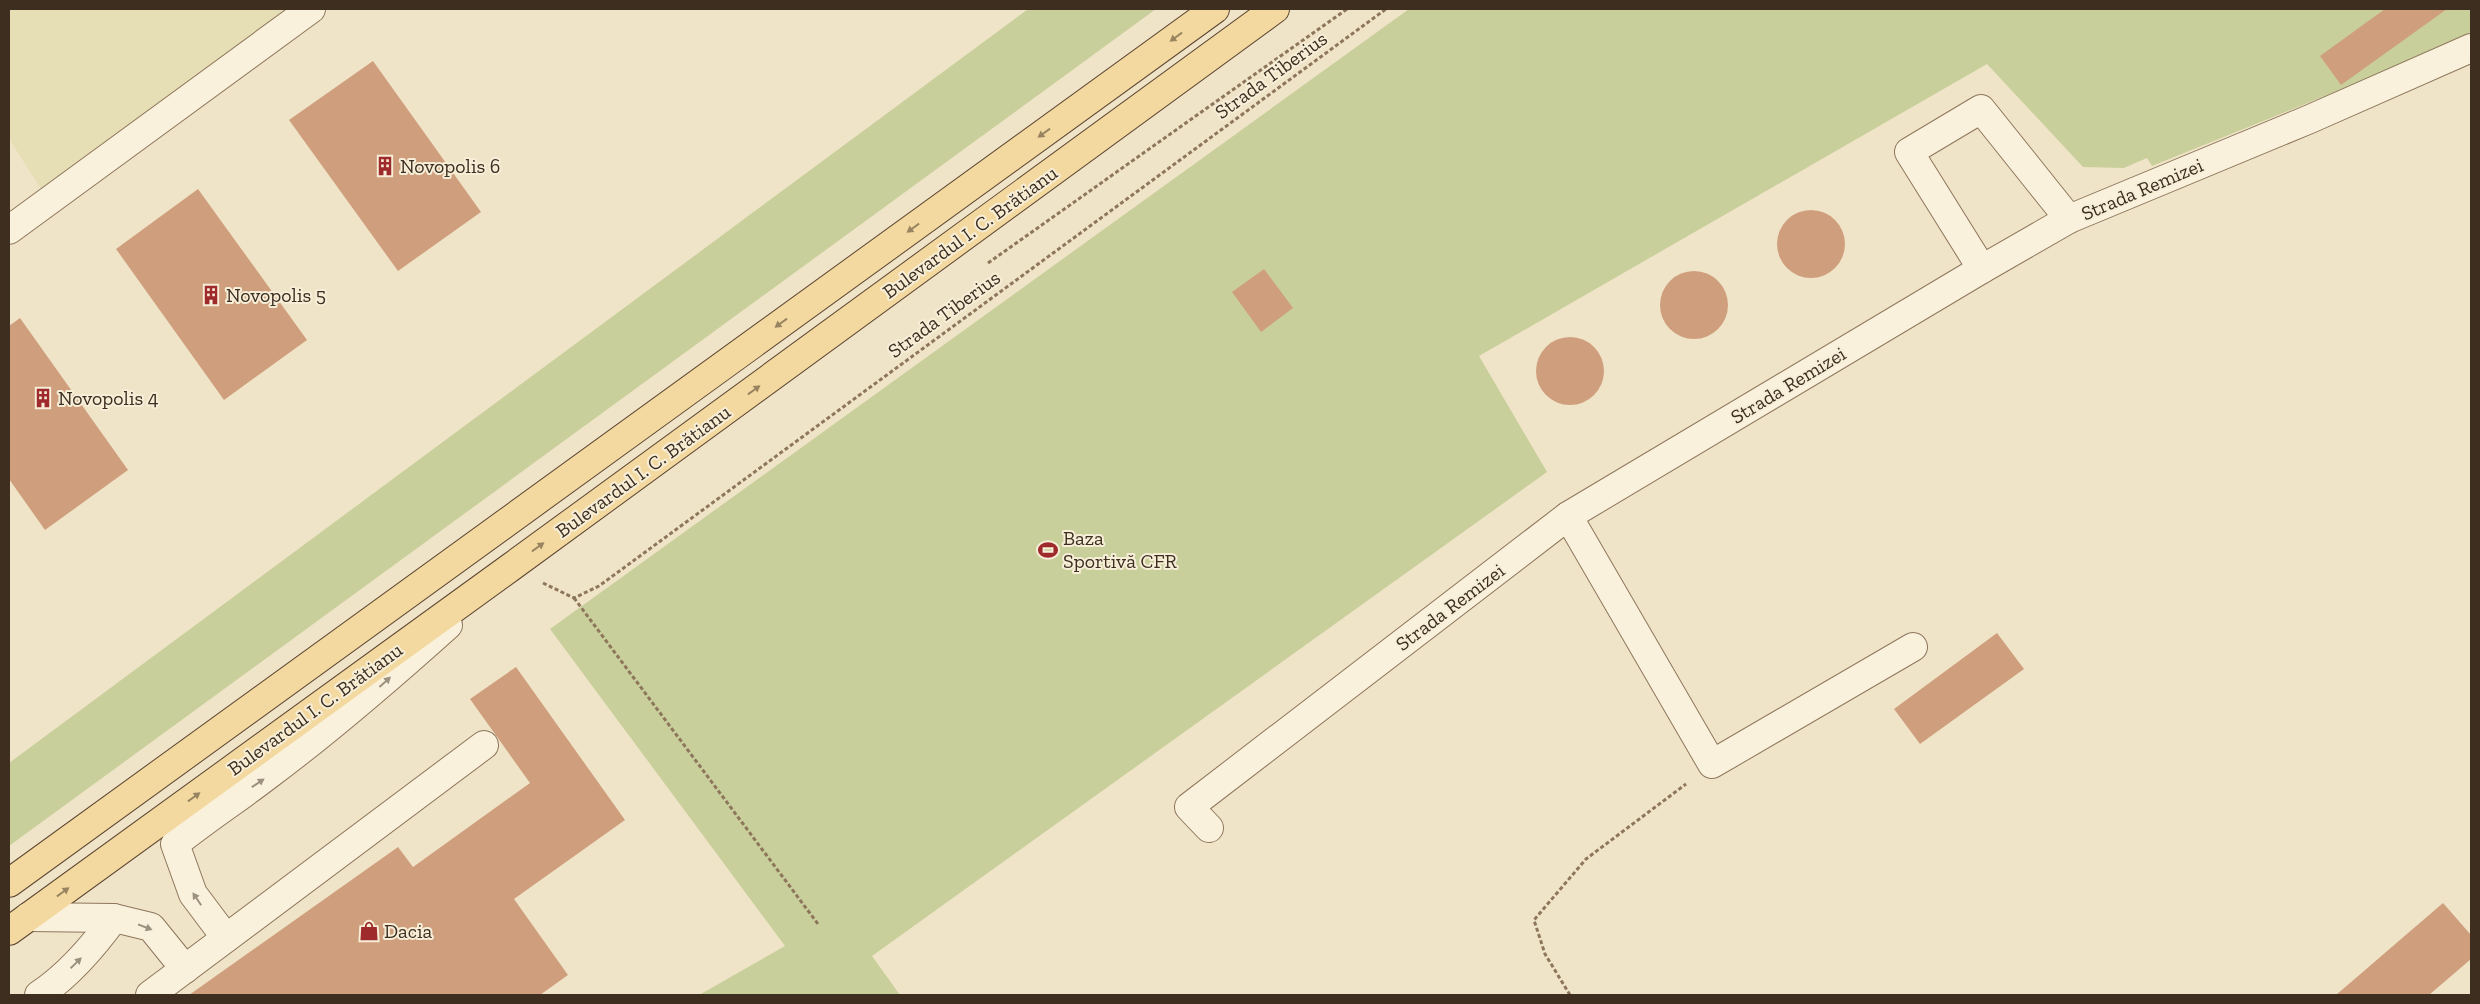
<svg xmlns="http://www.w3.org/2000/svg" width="2480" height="1004" font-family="'Zilla Slab',serif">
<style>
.farmland{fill:#e6deb5}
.green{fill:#c9cf9b}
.building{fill:#cf9f7d}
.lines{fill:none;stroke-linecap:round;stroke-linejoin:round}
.minor-casing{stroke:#8d765c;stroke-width:30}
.major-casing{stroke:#5b4430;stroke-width:30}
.path{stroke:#8d765c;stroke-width:3;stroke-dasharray:4 2.5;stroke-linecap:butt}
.minor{stroke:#faf1dc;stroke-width:28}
.major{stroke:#f3d9a0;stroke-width:28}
.oneway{fill:#988460}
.oneway2{fill:#9c907e}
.labels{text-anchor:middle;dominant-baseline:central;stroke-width:4;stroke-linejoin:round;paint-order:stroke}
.street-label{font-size:20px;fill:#3d2e20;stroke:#f7eed8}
.poi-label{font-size:20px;fill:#3d2e20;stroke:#f7eed8;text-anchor:start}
</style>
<rect width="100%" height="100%" fill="#f0e4c8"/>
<!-- farmland -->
<path class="farmland" d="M9,9H289L43,192L9,139Z"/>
<!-- green -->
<g class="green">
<path d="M1028,9H1156L9,846V763Z"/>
<path d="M1409,9H2471V32L2345,88L2152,166L2147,158L2124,168L2083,167L1987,64L1479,356L1547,472L872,956L900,995H699L785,946L550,629Z"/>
</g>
<!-- building -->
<g class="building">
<path d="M2385,9H2447L2341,85L2320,56Z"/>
<path d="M373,61L481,212L398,271L289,120Z"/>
<path d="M198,189L307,340L224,400L116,249Z"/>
<circle cx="1811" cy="244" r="34"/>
<path d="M1264,269L1293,308L1261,332L1232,292Z"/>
<circle cx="1694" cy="305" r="34"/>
<path d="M20,318L128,470L45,530L9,479V326Z"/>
<circle cx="1570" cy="371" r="34"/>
<path d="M1997,633L2024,669L1920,744L1894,709Z"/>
<path d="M516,667L625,820L514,899L568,975L540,995H189L398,847L413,867L530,783L470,699Z"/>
<path d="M2443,903L2471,935V959L2429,995H2336Z"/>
</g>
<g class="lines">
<defs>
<g id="minor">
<path d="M9,230L311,9"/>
<path d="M1982,269L1909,152L1981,109L2069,219"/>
<path d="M1568,516L1712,764L1913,647"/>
<path d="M1209,828L1189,807L1568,516L1982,269L2069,219L2310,119L2471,48"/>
<path d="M28,917L114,918L151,927L185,969"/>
<path d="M226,938L193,894L175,844C205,820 237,799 267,776C330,729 389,678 448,625"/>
<path d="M39,995C69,975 93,947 114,918"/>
<path d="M150,995L484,745"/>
</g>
<g id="major">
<path d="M9,883L1215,9"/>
<path d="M9,931L511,567L1275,9"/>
</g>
</defs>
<!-- minor casing -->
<use href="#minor" class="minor-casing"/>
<!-- major casing -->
<use href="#major" class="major-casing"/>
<!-- path -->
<g class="path">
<path d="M988,263L1347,9"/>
<path d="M543,583L574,598L599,586L1386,9"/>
<path d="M574,598L818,924"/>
<path d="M1570,995L1545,954L1534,920L1586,859L1686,784"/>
</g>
<!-- minor -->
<use href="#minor" class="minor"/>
<!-- major -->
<use href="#major" class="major"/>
</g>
<!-- one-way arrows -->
<defs><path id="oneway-solid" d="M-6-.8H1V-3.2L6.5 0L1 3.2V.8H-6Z" transform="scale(1.25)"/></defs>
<g class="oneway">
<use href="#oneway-solid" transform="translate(1176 37) rotate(144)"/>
<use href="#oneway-solid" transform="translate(1044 133) rotate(144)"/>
<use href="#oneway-solid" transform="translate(913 228) rotate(144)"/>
<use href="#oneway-solid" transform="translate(781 323) rotate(144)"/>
<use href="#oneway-solid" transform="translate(754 390) rotate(-36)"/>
<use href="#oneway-solid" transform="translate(538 547) rotate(-36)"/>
<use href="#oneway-solid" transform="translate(194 797) rotate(-36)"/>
<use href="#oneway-solid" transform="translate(63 892) rotate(-36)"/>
</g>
<g class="oneway2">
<use href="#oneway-solid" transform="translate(385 682) rotate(-42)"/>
<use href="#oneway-solid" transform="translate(258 783) rotate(-34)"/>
<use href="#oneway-solid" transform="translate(197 899) rotate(-124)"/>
<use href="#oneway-solid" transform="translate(145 927) rotate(21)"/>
<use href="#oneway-solid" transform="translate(76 963) rotate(-44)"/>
</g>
<!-- icons -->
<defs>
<symbol id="building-bare" viewBox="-9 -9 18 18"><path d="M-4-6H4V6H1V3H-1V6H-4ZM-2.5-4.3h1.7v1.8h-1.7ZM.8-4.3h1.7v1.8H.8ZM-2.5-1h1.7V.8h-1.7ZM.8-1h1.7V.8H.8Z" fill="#9e2a2b" stroke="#f7eed8" stroke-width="2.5" paint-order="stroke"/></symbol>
<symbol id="stadium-bare" viewBox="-9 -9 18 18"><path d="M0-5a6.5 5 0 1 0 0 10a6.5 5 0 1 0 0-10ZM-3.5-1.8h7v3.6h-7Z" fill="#9e2a2b" stroke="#f7eed8" stroke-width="2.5" paint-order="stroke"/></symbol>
<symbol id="shop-bare" viewBox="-9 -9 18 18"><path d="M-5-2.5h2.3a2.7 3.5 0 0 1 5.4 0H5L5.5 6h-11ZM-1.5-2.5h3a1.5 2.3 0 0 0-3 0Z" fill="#9e2a2b" stroke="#f7eed8" stroke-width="2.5" paint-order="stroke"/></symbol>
</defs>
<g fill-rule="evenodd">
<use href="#building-bare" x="371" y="152" width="28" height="28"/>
<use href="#building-bare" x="197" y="281" width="28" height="28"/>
<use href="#building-bare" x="29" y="384" width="28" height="28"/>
<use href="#stadium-bare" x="1034" y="536" width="28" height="28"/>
<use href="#shop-bare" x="355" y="917" width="28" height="28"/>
</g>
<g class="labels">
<!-- street labels -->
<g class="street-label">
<text transform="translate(1271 75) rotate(-36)">Strada Tiberius</text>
<text transform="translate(2142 189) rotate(-23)">Strada Remizei</text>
<text transform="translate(970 232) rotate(-36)">Bulevardul I. C. Brătianu</text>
<text transform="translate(944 314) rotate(-36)">Strada Tiberius</text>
<text transform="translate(1788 385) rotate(-31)">Strada Remizei</text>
<text transform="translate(643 471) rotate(-36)">Bulevardul I. C. Brătianu</text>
<text transform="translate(1450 607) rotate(-37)">Strada Remizei</text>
<text transform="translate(315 709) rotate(-36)">Bulevardul I. C. Brătianu</text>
</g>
<!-- poi labels -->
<g class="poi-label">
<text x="400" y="166">Novopolis 6</text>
<text x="226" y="295">Novopolis 5</text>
<text x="58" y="398">Novopolis 4</text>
<text x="1063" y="538">Baza<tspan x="1063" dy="23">Sportivă CFR</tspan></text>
<text x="384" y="931">Dacia</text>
</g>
</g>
<!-- border -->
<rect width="2480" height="1004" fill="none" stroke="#3d2e20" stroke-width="20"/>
</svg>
